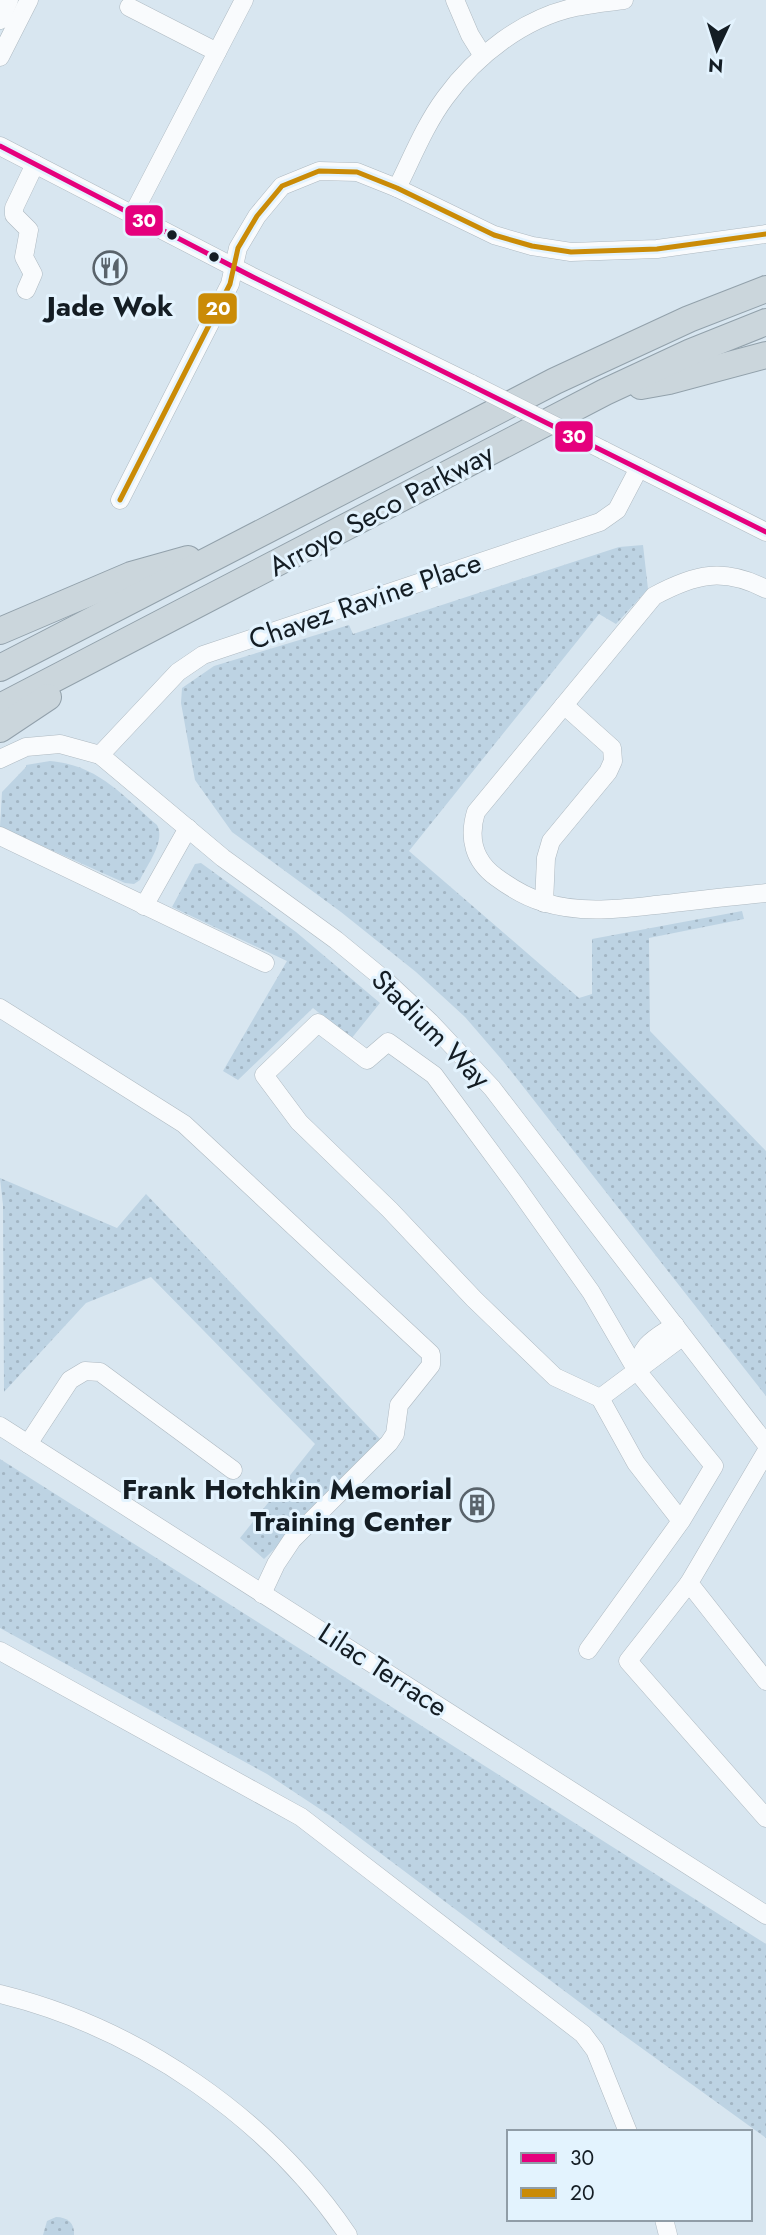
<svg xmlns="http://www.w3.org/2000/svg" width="766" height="2235" font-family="Jost,sans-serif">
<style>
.grass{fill:url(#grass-dots)}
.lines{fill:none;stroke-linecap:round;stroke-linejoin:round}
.minor-casing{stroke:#aeb9c1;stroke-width:19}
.highway-casing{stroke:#92a1ab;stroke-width:28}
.minor{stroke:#f9fbfd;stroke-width:18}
.highway{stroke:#cbd6dc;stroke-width:26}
.minor-bridge-casing{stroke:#aeb9c1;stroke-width:19;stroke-linecap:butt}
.minor-bridge{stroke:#f9fbfd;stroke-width:18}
.bus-1-casing{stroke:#e3f3fe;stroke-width:10}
.bus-2-casing{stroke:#e3f3fe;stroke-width:10}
.bus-1{stroke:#e5007d;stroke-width:5}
.bus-2{stroke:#ca8b07;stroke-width:5}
.bus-dot{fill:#141d24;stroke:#e3f3fe;stroke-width:2.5}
.labels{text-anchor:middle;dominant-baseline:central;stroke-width:6;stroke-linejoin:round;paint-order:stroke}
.poi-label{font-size:28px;font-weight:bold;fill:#141d24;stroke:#e3f3fe}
.street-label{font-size:28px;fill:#141d24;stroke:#e3f3fe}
.line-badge{stroke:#e3f3fe;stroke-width:2.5}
.badge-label{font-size:19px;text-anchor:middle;font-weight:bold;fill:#fff}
</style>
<defs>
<pattern id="grass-dots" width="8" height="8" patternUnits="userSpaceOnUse" patternTransform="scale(1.75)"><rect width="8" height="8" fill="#bdd3e3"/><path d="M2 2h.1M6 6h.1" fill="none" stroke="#a2b5c3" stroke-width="1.8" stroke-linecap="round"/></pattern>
</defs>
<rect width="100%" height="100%" fill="#d8e6f0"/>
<!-- grass -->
<g class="grass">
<path d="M643,545L648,589L616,624L599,614L409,851L579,998L592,994V939L742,911L744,919L649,938L650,1031L766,1151V1396L503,1061L465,1017L416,972L341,912L232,832L195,780L181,703L182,688L214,666L349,625L353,634L619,547Z"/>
<path d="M50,761C98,765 122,795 157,825C166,841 147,865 140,880L134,884L125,883L0,827L2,792L26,767V765Z"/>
<path d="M201,863L296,932L380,1003L351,1039L313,1008L238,1080L223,1071L287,961L172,907L195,864Z"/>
<path d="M0,1178L117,1228L146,1194L384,1443L264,1559L240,1538L315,1444L151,1277L86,1303L4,1392L3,1205Z"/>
<path d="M0,1459L766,1944V2138L618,2031L332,1817L267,1774L0,1628Z"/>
<path d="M56,2217C67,2217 75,2223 74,2235H43L47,2221Z"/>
</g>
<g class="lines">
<defs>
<g id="minor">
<path d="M455,0L470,35L483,56"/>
<path d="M129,7L217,52"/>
<path d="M0,20L9,0"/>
<path d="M0,57L29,0"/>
<path d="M0,146L251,276L472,384"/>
<path d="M397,188C412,158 425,125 445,98C476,55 524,18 576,7C591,4 608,2 624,0"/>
<path d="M133,214L244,0"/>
<path d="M26,290L33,274L24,257L29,230L14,215V208L35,164"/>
<path d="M603,450L766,532"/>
<path d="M120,500L230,284L238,248L257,216L282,186L319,171L357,172L397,188L494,235L532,246L571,252L657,249L766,234"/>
<path d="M766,589C723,567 695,574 654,596L476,812C468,838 474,861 496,877C511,888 525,897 543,902C583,915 625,908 665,904C699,900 732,896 766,893"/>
<path d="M100,755L178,672L203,655L600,522L617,510L639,468"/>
<path d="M0,759L26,747L60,744L100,755L223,858L336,940L386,981L430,1022L492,1088L766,1444"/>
<path d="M0,836L265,963"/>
<path d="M544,903L546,858L551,841L608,772L613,761L612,748L564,705"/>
<path d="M144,906L188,828"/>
<path d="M0,1008L184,1124L431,1354V1365L399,1405L395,1434L389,1443L292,1540L276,1564L262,1594"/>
<path d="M637,1371C640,1344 654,1339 675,1325"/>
<path d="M600,1398L682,1337"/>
<path d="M0,1426L766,1915"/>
<path d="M28,1444L70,1380L85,1371L100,1372L233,1470"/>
<path d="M766,1452L689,1583L766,1681"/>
<path d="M689,1583L628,1661L766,1818"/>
<path d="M588,1650L681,1521L714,1466L637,1371L591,1292L516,1186L434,1075L388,1042L367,1060L318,1023L264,1075L299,1122L390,1210L474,1299L555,1377L600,1398L636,1463L681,1521"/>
<path d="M0,1651L301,1817L583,2034L595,2050L628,2132"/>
<path d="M0,1994C138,2028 268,2117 348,2235"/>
<path d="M664,2219L668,2235"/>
</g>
<g id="highway">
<path d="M641,386L669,381L766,355"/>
<path d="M0,631L131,575L188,559"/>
<path d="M0,668L555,381L689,319L766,289"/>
<path d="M0,707L605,392L691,352L766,322"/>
<path d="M0,729L48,697"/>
</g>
</defs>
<!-- minor casing -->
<use href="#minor" class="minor-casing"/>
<!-- highway casing -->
<use href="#highway" class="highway-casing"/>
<!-- minor -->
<use href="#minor" class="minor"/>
<!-- highway -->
<use href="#highway" class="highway"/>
<defs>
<path id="minor-bridge" d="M472,384L603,450"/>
</defs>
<!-- minor-bridge casing -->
<use href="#minor-bridge" class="minor-bridge-casing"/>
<!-- minor-bridge -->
<use href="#minor-bridge" class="minor-bridge"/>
<defs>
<path id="bus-1" d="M0,146L251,276L766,532"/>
<path id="bus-2" d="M120,500L230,284L238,248L257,216L282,186L319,171L357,172L397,188L494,235L532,246L571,252L657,249L766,234"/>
</defs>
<!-- bus-1 casing -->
<use href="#bus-1" class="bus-1-casing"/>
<!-- bus-2 casing -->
<use href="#bus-2" class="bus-2-casing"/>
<!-- bus-1 -->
<use href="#bus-1" class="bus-1"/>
<!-- bus-2 -->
<use href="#bus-2" class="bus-2"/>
</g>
<!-- icons -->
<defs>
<symbol id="restaurant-ring" viewBox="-11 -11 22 22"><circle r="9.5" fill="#e3f3fe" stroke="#59636b" stroke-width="1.5"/><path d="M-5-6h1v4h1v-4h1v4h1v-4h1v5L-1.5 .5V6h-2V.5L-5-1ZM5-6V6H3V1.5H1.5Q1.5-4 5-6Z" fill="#59636b"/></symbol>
<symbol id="building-ring" viewBox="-11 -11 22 22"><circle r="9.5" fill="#e3f3fe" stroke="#59636b" stroke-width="1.5"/><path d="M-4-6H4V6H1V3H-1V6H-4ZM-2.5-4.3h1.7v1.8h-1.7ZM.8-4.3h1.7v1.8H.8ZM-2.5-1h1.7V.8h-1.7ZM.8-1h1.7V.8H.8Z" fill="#59636b"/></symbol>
</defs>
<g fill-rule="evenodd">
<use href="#restaurant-ring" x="91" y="249" width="38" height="38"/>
<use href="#building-ring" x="458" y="1486" width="38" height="38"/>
</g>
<!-- markers -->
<g class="bus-dot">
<circle cx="172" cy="235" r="6"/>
<circle cx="214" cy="257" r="6"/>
</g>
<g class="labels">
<!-- poi labels -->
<g class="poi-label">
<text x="110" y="306">Jade Wok</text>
<text x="452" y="1489" text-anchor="end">Frank Hotchkin Memorial<tspan x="452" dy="32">Training Center</tspan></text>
</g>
<!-- street labels -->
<g class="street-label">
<text transform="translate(381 510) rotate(-28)">Arroyo Seco Parkway</text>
<text transform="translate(365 601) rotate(-19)">Chavez Ravine Place</text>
<text transform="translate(431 1029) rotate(45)">Stadium Way</text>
<text transform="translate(383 1670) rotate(33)">Lilac Terrace</text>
</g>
</g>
<g class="line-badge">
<rect x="124" y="204" width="40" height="33" rx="7" fill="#e5007d"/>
<rect x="197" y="292" width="41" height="33" rx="7" fill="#ca8b07"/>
<rect x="554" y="420" width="40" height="33" rx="7" fill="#e5007d"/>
</g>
<g class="badge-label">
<text x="144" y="227">30</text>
<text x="218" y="315">20</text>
<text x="574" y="443">30</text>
</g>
<!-- legend -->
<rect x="507" y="2130" width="245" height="91" fill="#e3f3fe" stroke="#909da7" stroke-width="2"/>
<rect x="521" y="2153" width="35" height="10" fill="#e5007d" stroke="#909da7" stroke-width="2"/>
<text x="570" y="2165" font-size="21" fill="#141d24">30</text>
<rect x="521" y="2188" width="35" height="10" fill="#ca8b07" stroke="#909da7" stroke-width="2"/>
<text x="570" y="2200" font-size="21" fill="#141d24">20</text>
<!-- north arrow -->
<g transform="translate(717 49) rotate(184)" stroke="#e3f3fe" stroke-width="5" paint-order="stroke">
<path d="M0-5L12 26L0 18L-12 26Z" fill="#141d24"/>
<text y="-10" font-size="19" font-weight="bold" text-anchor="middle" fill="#141d24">N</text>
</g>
</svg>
